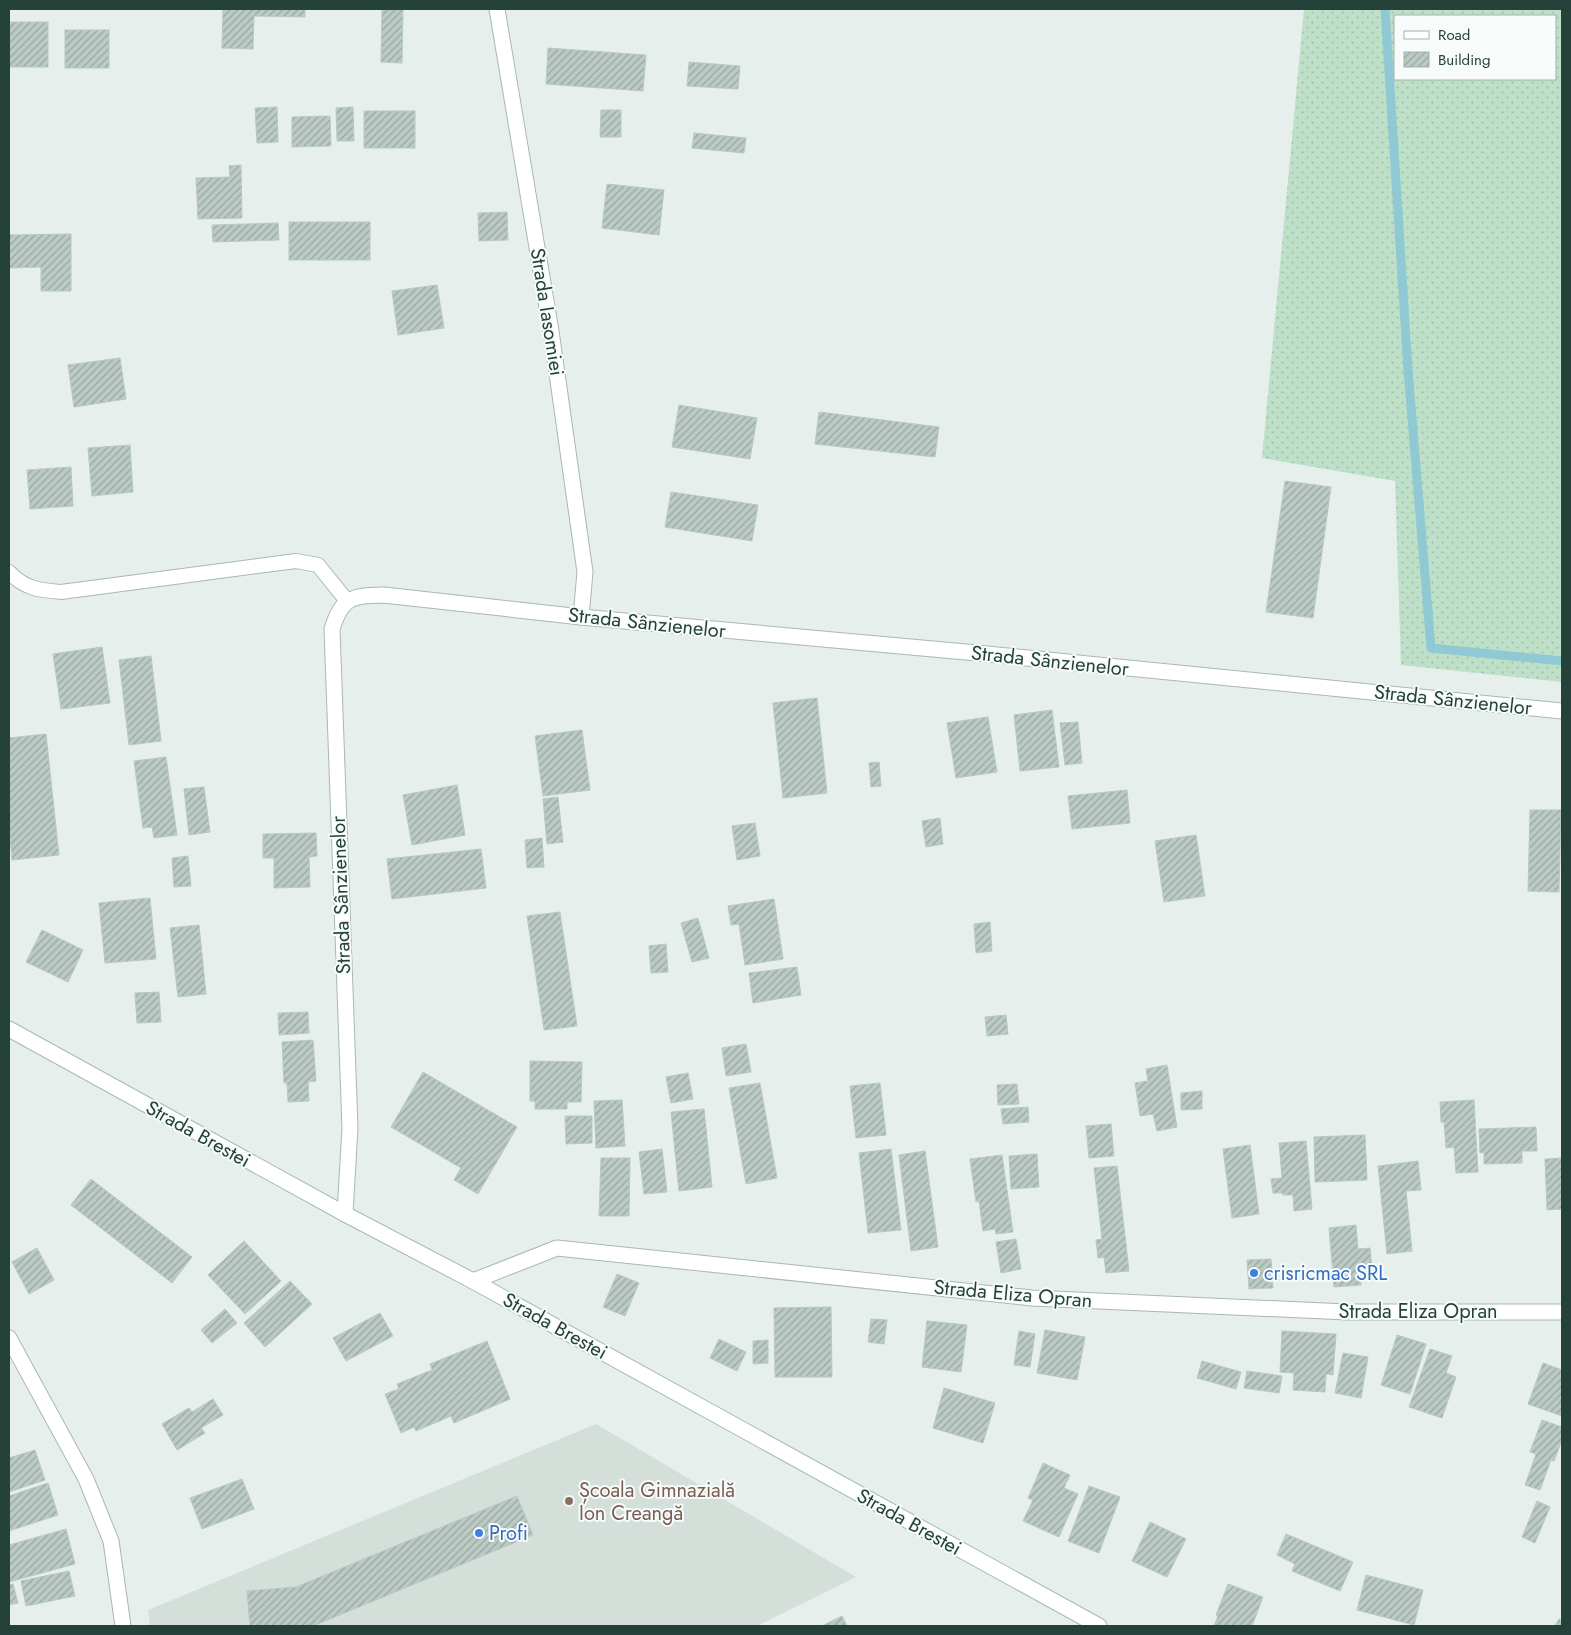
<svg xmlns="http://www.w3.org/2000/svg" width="1571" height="1635" font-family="Jost,sans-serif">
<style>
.built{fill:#d4dfda}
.grass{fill:url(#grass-dots);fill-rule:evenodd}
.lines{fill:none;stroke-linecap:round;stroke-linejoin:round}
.stream{stroke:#8ec9d4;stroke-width:9}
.building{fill:url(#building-hatch);stroke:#b8c9c2}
.service-casing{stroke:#a8b8b2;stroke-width:16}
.minor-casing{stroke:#a8b8b2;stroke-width:17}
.tertiary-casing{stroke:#a8b8b2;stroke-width:17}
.secondary-casing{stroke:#a4bbb3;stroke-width:17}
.service{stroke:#fff;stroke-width:14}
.minor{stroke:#fff;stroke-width:15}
.tertiary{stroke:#fff;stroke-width:15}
.secondary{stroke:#fff;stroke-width:15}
.shop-dot{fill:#3f7fe0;stroke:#f7fbf9;stroke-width:2}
.education-dot{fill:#8d6e63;stroke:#f7fbf9;stroke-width:2}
.labels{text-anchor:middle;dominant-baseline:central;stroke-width:4;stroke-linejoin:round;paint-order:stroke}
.street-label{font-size:20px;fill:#24423a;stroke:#f7fbf9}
.shop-label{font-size:20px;fill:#366cbe;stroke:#f7fbf9;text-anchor:start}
.education-label{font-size:20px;fill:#785e54;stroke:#f7fbf9;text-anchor:start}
</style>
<defs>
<pattern id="grass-dots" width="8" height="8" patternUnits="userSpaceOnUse" patternTransform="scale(1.25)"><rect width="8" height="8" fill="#bfe0c8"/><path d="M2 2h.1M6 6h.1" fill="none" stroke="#a4c1ad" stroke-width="1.8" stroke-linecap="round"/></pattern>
<pattern id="building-hatch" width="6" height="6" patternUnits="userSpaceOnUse" patternTransform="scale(1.25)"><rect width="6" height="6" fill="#bbcac4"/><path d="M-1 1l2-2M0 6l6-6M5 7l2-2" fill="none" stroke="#98a6a0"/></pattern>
</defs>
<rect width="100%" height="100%" fill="#e6efeb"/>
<!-- built -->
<path class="built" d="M596,1424L856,1577L757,1626H150L148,1610Z"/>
<!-- grass -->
<path class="grass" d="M1304,9H1562V682L1401,665L1395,481L1262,458ZM1395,16H1555V79H1395Z"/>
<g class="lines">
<!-- stream -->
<path class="stream" d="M1385,9L1408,370L1431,648L1562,661"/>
</g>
<!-- building -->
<g class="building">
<path d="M223,9H305V17L254,16L253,49L222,48Z"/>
<path d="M382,9H403L402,63L381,62Z"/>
<rect x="9" y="22" width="39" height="45"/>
<rect x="65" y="30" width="44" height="38"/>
<path d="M548,48L646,55L643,91L546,84Z"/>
<path d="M689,62L740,66L738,89L687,86Z"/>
<path d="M277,107L278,142L257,143L255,108Z"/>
<path d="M353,107L354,141H337L336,108Z"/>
<path d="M601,110H621V137H600Z"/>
<rect x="364" y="111" width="51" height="37"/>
<path d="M330,116L331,146L292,147V117Z"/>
<path d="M694,133L746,138L744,153L692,148Z"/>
<path d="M241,165L242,218L198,219L196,178L230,177L229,166Z"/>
<path d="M607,184L664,190L659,235L602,228Z"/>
<path d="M507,212L508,240L479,241L478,213Z"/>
<rect x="289" y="222" width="81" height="38"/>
<path d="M278,223L279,240L213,242L212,225Z"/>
<path d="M71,234V291H41V267L9,268V235Z"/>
<path d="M437,285L444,328L398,335L392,291Z"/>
<path d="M120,358L126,399L74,407L68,365Z"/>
<path d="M679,405L757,418L750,459L672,447Z"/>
<path d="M819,412L939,427L935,457L815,444Z"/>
<path d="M130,445L133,492L92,496L88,448Z"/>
<path d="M71,467L73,506L30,509L27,470Z"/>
<path d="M1285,481L1331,487L1313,618L1266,612Z"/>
<path d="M671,492L758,505L752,541L665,527Z"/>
<path d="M102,647L110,703L61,709L53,654Z"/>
<path d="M151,656L161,741L129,745L119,660Z"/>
<path d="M817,698L827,793L783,798L773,703Z"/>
<path d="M1052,710L1059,767L1020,771L1014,715Z"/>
<path d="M988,717L997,772L956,778L947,723Z"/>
<path d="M1078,722L1082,763L1065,765L1060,723Z"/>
<path d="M582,730L590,790L543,796L535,736Z"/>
<path d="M46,734L59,855L12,860L9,825V738Z"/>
<path d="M166,757L177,835L154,838L152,827L143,828L134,761Z"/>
<path d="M879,762L881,786L871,787L869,763Z"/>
<path d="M457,785L465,835L412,845L403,795Z"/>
<path d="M204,787L210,832L189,835L184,789Z"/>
<path d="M1127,790L1130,823L1072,829L1068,796Z"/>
<path d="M558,797L563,842L547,844L543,799Z"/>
<path d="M1530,810H1561L1559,892L1528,891Z"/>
<path d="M940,818L943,844L926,847L922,821Z"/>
<path d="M755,823L760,856L737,860L732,826Z"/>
<path d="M316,833L317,856L309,857L310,887L274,888V858H263V834Z"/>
<path d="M1196,835L1205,896L1164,902L1155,841Z"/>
<path d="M542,838L544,867L527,868L525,840Z"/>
<path d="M481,849L486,888L392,899L387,859Z"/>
<path d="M188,856L191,886L174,887L172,858Z"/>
<path d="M150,898L156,959L105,963L99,903Z"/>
<path d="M774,899L783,959L745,965L739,924L731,925L728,906Z"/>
<path d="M560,912L577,1026L544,1030L527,916Z"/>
<path d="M698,918L709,958L692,962L681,923Z"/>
<path d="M990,922L992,951L976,953L974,924Z"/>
<path d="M199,925L206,994L178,997L170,928Z"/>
<path d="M42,930L83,950L68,982L26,962Z"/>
<path d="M666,944L668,972L651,973L649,946Z"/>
<path d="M797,967L801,995L753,1003L749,973Z"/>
<path d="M159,992L161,1022L137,1023L135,993Z"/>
<path d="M308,1012L309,1033L279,1035L278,1013Z"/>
<path d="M1006,1015L1008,1034L987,1036L985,1017Z"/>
<path d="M313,1040L316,1081L308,1082L309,1101L288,1102L287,1083H284L282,1042Z"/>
<path d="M746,1044L751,1072L726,1076L722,1048Z"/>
<path d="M530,1061L582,1062L581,1102H567V1109H535V1101H530Z"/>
<path d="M1167,1065L1177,1127L1157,1131L1153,1114L1140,1116L1135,1083L1148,1081L1146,1069Z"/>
<path d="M423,1072L517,1127L478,1194L454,1180L461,1168L391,1127Z"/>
<path d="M688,1073L693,1099L671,1103L666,1077Z"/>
<path d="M760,1083L777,1178L746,1184L729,1088Z"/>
<path d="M880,1083L886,1135L856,1138L850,1086Z"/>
<path d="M1017,1084L1019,1104L998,1105L997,1085Z"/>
<path d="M1202,1091V1109L1181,1110V1093Z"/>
<path d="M622,1100L625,1146L596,1148L594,1101Z"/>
<path d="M1474,1100L1478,1172L1456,1173L1454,1147L1446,1148L1444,1122H1441L1440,1102Z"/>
<path d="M1028,1107L1029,1122L1003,1124L1001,1109Z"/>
<path d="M704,1109L712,1187L679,1191L671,1112Z"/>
<path d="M565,1116H592V1143L566,1144Z"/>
<path d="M1111,1124L1114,1156L1089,1158L1086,1126Z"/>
<path d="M1536,1127L1537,1151H1522V1163L1484,1164V1152L1480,1153L1479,1129Z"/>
<path d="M1365,1135L1367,1180L1315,1182L1314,1137Z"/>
<path d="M1306,1141L1312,1209L1294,1211L1293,1195H1283V1193H1273L1271,1179L1282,1178L1279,1143Z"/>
<path d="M1250,1145L1259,1214L1232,1218L1223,1149Z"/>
<path d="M662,1149L667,1192L644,1194L639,1152Z"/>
<path d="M891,1149L901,1230L868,1233L859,1153Z"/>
<path d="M925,1151L938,1247L911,1251L899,1155Z"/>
<path d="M1037,1154L1039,1187L1011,1189L1009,1156Z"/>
<path d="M1002,1155L1013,1232L996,1234L995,1229L983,1231L979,1201L976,1202L970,1159Z"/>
<path d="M601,1158H630L629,1216H599Z"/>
<path d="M1562,1158V1209L1547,1210L1545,1159Z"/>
<path d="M1418,1161L1421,1190L1406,1191L1412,1251L1387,1254L1378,1166Z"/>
<path d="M1117,1166L1129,1271L1106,1273L1104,1257L1098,1258L1096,1240L1102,1239L1094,1168Z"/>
<path d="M91,1179L192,1257L172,1283L71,1205Z"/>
<path d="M1356,1225L1358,1249L1370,1248L1372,1269L1360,1270L1361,1285L1334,1287L1329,1228Z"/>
<path d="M1016,1239L1021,1269L1001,1273L996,1242Z"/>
<path d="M244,1241L281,1281L245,1314L208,1275Z"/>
<path d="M37,1248L54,1280L29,1294L12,1262Z"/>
<path d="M1271,1259L1273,1288L1249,1289L1247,1260Z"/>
<path d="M617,1274L639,1283L625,1316L603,1307Z"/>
<path d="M290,1281L312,1304L265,1347L244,1323Z"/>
<path d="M831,1307L832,1377H775L774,1308Z"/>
<path d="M225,1309L237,1323L212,1343L201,1330Z"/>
<path d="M380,1313L393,1336L346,1361L333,1338Z"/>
<path d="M871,1319L887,1320L884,1344L868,1342Z"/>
<path d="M927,1321L967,1325L961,1372L922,1367Z"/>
<path d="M1045,1330L1085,1337L1077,1380L1037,1373Z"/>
<path d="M1019,1331L1035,1334L1030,1367L1014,1365Z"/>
<path d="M1282,1331L1336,1334L1333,1375L1326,1374L1325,1392L1293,1390L1294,1373L1280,1372Z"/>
<path d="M1397,1335L1426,1344L1410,1394L1381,1385Z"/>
<path d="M719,1339L746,1352L737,1371L710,1358Z"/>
<path d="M768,1340V1363L753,1364V1341Z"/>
<path d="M487,1341L510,1399L454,1423L451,1416L416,1431L414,1427L401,1433L385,1394L399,1389L397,1384L432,1370L430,1364Z"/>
<path d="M1430,1349L1452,1356L1446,1373L1456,1377L1442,1418L1409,1407Z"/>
<path d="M1343,1353L1368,1357L1361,1398L1335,1393Z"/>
<path d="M1202,1361L1241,1372L1236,1389L1197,1378Z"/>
<path d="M1543,1363L1562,1370V1416L1528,1404Z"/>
<path d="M1247,1371L1282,1376L1279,1393L1244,1388Z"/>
<path d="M944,1388L995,1403L983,1443L933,1428Z"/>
<path d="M213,1399L223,1415L201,1428L205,1433L177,1450L162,1424L189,1408L192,1412Z"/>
<path d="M1542,1420L1562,1427V1440L1554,1461L1551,1460L1540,1490L1525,1485L1536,1454L1530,1452Z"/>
<path d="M35,1450L45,1480L9,1492V1458Z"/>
<path d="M1043,1463L1070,1475L1064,1488L1078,1494L1059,1537L1023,1521L1033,1500L1028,1498Z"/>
<path d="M242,1479L254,1509L202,1529L190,1498Z"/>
<path d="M48,1483L58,1515L9,1531V1496Z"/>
<path d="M1089,1486L1120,1497L1099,1553L1068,1541Z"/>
<path d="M517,1496L533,1535L313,1626H250L247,1591L296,1587Z"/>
<path d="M1537,1501L1550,1507L1535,1543L1522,1537Z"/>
<path d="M1150,1522L1186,1539L1167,1577L1132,1561Z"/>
<path d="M66,1529L75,1564L9,1582V1545Z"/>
<path d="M1286,1534L1353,1562L1340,1591L1292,1571L1295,1564L1277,1555Z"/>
<path d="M69,1571L75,1596L26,1606L21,1581Z"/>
<path d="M1366,1575L1423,1590L1414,1625L1357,1610Z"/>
<path d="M13,1584L18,1603L9,1605V1585Z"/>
<path d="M1228,1584L1263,1597L1252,1626H1214L1218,1616L1216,1615Z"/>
<path d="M842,1616L847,1626H822Z"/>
<path d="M1559,1619L1562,1621V1626H1555Z"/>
</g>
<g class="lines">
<defs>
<path id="service" d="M9,572C25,589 39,590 61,592L296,561L318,565L347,601"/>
<g id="minor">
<path d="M497,9L551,331L585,572L581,617"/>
<path d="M345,1214L350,1128L332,629C342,596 353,596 384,595L581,617L977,653L1562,711"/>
<path d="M473,1281L557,1248L1032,1298L1347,1312H1562"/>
</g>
<path id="tertiary" d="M9,1338L86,1479L111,1541L123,1626"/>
<path id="secondary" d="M9,1029L345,1214L473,1281L1099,1626"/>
</defs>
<!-- service casing -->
<use href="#service" class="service-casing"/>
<!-- minor casing -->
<use href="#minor" class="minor-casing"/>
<!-- tertiary casing -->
<use href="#tertiary" class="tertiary-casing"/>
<!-- secondary casing -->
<use href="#secondary" class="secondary-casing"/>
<!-- service -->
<use href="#service" class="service"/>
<!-- minor -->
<use href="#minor" class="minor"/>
<!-- tertiary -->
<use href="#tertiary" class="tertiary"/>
<!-- secondary -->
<use href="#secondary" class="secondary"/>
</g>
<!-- markers -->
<g class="shop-dot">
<circle cx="1254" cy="1273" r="5"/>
<circle cx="479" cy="1533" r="5"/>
</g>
<circle class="education-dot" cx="569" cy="1501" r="5"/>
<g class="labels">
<!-- street labels -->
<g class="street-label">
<text transform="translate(547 312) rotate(81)">Strada Iasomiei</text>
<text transform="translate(647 623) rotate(6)">Strada Sânzienelor</text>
<text transform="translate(1050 661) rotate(6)">Strada Sânzienelor</text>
<text transform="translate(1453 700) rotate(6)">Strada Sânzienelor</text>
<text transform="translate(341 895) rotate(-92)">Strada Sânzienelor</text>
<text transform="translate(198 1134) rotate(29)">Strada Brestei</text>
<text transform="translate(1013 1294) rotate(5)">Strada Eliza Opran</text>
<text x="1418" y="1311">Strada Eliza Opran</text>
<text transform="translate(555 1326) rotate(29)">Strada Brestei</text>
<text transform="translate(909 1522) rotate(29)">Strada Brestei</text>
</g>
<!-- shop labels -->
<g class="shop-label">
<text x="1264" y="1273">crisricmac SRL</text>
<text x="489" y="1533">Profi</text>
</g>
<!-- education labels -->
<g class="education-label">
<text x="579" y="1490">Școala Gimnazială<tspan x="579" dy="23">Ion Creangă</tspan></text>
</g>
</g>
<!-- border -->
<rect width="1571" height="1635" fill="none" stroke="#24423a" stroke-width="20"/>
<!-- legend -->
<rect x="1394" y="15" width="162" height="65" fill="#f7fbf9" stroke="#a3b1ad"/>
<rect x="1404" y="31" width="25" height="8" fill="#ffffff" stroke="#a3b1ad"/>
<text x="1438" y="40" font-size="15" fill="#24423a">Road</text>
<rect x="1404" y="52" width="25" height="15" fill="url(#building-hatch)" stroke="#a3b1ad"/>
<text x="1438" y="65" font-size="15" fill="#24423a">Building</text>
</svg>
